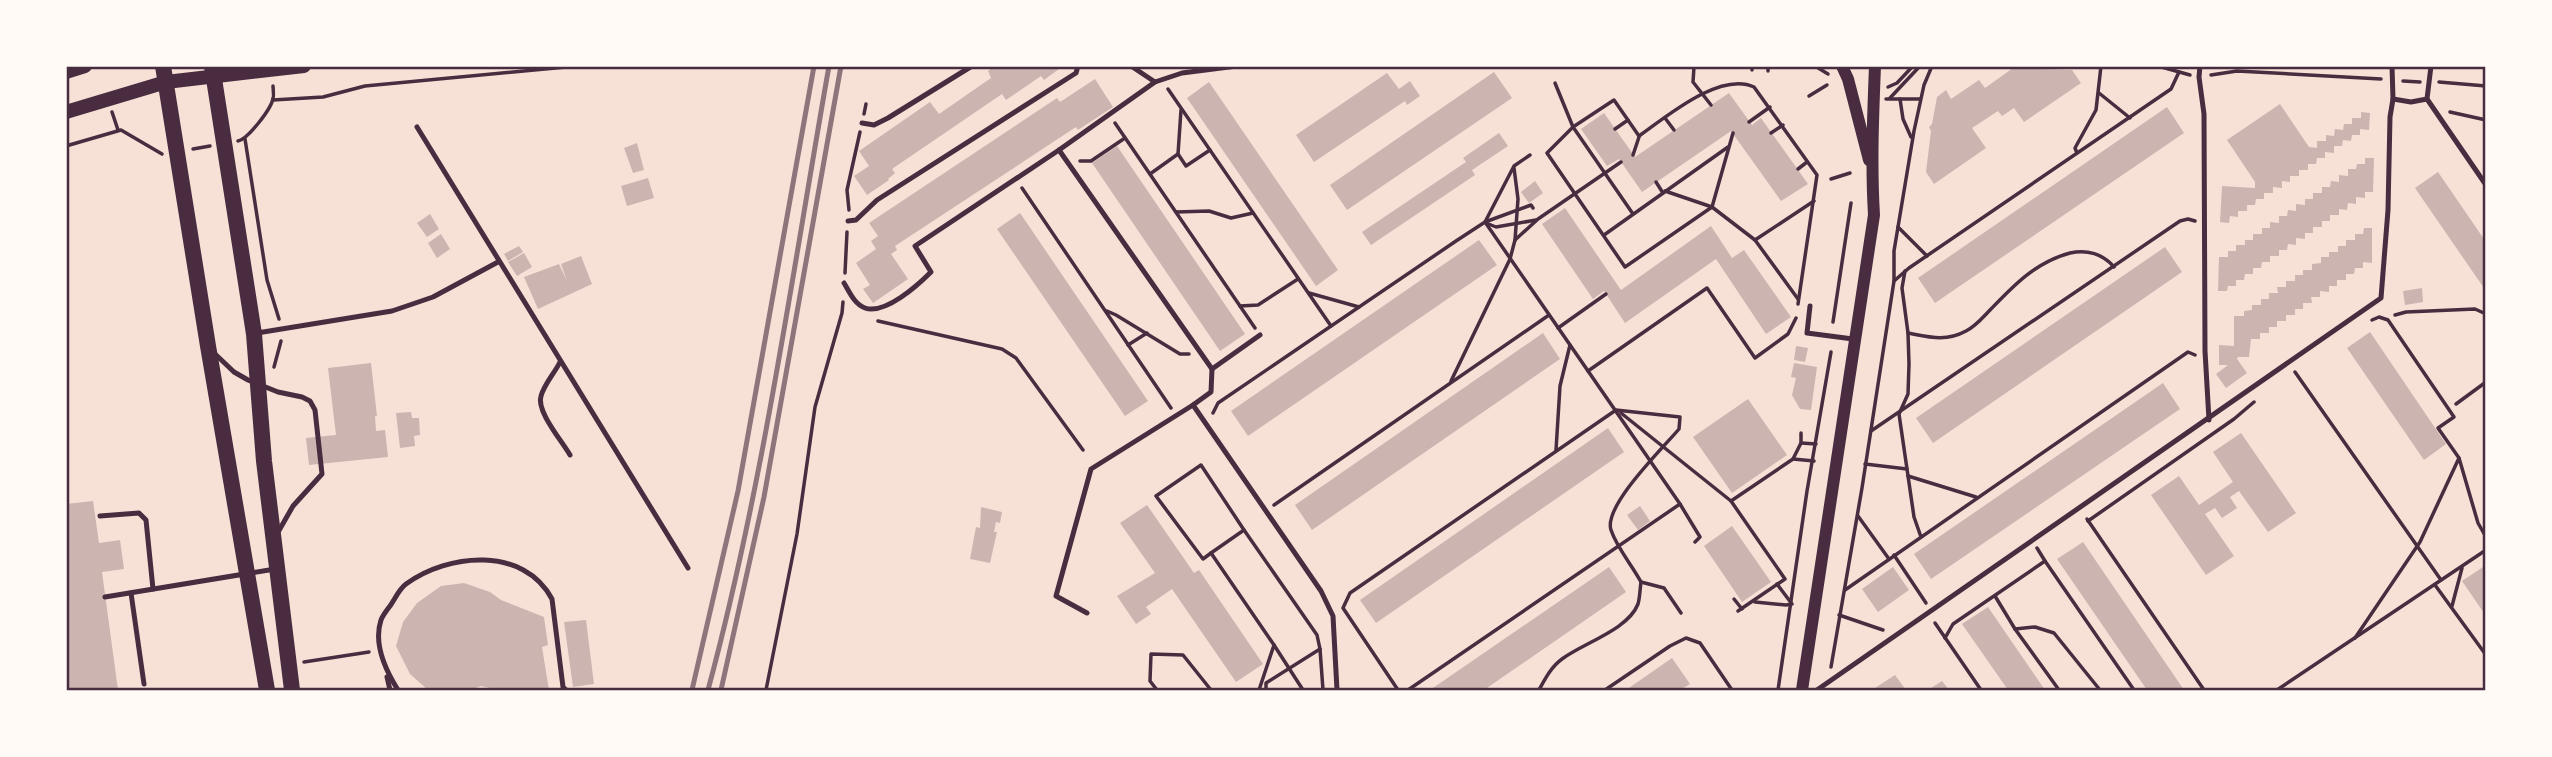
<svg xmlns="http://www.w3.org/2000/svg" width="2552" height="757" font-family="Georgia,serif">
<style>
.building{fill:#ccb4b1}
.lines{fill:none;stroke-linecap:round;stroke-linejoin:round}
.path{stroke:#4a2c40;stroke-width:3.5}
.service{stroke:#4a2c40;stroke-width:5}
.tertiary{stroke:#4a2c40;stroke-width:12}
.secondary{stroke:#4a2c40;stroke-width:14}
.primary{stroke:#4a2c40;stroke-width:16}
.rail{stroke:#8f747c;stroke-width:5}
.neatline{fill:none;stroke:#4a2c40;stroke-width:2.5}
</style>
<rect width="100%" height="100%" fill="#f7e1d7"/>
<!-- building -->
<g class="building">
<path d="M994,66H1005L1006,69L1009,66H1063L1044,80L1041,76L1006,100L1002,94L892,169L895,173L888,179L889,180L867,195L854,176L869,166L859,151L930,102L939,114L991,78L988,71Z"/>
<path d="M2013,68L2072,70L2081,83L2024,122L2014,108L2002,116L1998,111L1972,128L1986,148L1934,184L1926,172L1931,131L1929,127L1932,124L1937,97L1946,90L1951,99L1979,80L1985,88Z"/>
<path d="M1494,72L1512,98L1347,210L1330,185Z"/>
<path d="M1387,73L1399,89L1410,81L1420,96L1407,105L1405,101L1314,162L1296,135Z"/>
<path d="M1095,79L1113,107L1078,130L1076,127L895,246L897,250L891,254L908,279L873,303L863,289L870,285L856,263L876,249L871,241L878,236L869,223L1057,98L1060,102Z"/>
<path d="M1209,82L1338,270L1316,286L1187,98Z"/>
<path d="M1729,93L1752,125L1761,118L1808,184L1781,201L1731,131L1642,192L1619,159L1607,166L1581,129L1604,113L1635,157Z"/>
<path d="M2280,104L2309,147L2317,148V141H2326V135L2334,136L2335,129L2343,130L2344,124H2352V118H2361V112L2370,113L2369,130L2360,129V135H2352L2351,141L2343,140L2342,146H2334V153L2325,152V158H2317L2316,164H2308V170H2299V176H2290V182L2282,181V188L2273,187V193H2264V199H2256L2255,205H2247V211H2238V217L2230,216L2229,223L2220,222L2222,186L2255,188V182L2227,140Z"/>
<path d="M2167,107L2184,133L1935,303L1918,278Z"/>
<path d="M1499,133L1508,146L1472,170L1475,175L1371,245L1362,232L1466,162L1463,158Z"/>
<path d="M637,143L644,170L633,173L624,148Z"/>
<path d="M1117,146L1245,334L1220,351L1092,163Z"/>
<path d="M2365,158H2374L2373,192H2365V198L2356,197V204L2348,203L2347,210L2339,209V215H2330V221H2322V227H2313V233H2305V239L2296,238V245L2288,244L2287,250H2279V256H2270V262H2262L2261,268H2253V274H2245L2244,280H2236V286H2228L2227,291H2218L2219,257H2228V251H2236V245H2245V240H2253V234H2262V228H2270V222L2279,223V216H2287L2288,210L2296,211V204L2305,205V199H2313V193H2322V187H2330L2331,181L2339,182V175L2348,176V169H2356L2357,164H2365Z"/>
<path d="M2438,172L2486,242V291L2415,188Z"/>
<path d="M648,178L654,198L627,206L621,186Z"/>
<path d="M1535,181L1543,193L1529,203L1521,192Z"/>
<path d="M1565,208L1621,290L1711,226L1732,258L1744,250L1791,317L1766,334L1716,259L1625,323L1604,291L1593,299L1542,224Z"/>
<path d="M1020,213L1148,401L1125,416L997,229Z"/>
<path d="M430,214L439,229L427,237L417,223Z"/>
<path d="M2364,228H2372V263L2363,262V268H2355L2354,274H2346V280H2337V286H2329V292L2320,291V297H2311L2312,303H2303V309H2295V315H2286V321H2277V327H2269V333H2260V339H2251L2249,357H2238L2237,359L2247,373L2226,388L2216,374L2228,365H2219V345L2234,346V316H2244V311L2252,310V305H2261V299H2269V293H2278L2277,287H2286V281H2295V275H2303V270H2312V264L2321,263V257H2329V252H2338V246H2346V240H2355V234H2363Z"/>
<path d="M441,234L450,249L437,258L428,243Z"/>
<path d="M1479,240L1497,265L1248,436L1231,411Z"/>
<path d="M519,246L523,252L508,261L504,254Z"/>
<path d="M2165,247L2182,272L1933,443L1916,418Z"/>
<path d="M524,253L532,267L517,276L508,262Z"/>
<path d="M581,256L592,284L538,309L524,277L559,264L567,281L561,264Z"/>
<path d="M2422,288L2423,302L2405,305L2403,291Z"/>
<path d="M2370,332L2446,444L2424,460L2347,348Z"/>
<path d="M1543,333L1560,359L1312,530L1295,505Z"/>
<path d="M1796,346L1808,348L1805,362L1794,360Z"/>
<path d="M371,363L377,416H375L376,431L385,430L388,457L309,465L306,438L336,435L328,368Z"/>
<path d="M1794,363L1817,367L1811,410L1800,409L1792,395L1796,378L1791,377Z"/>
<path d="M2163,383L2180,409L1931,579L1914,554Z"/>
<path d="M1748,399L1787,455L1732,493L1693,437Z"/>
<path d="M411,412L412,418H419L420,435L414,436L415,446L400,448L396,413Z"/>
<path d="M1608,428L1624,452L1376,623L1360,600Z"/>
<path d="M2241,433L2296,513L2268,532L2239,491L2230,497L2237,508L2222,518L2215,508L2205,514L2234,556L2206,575L2151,495L2179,476L2199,505L2233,482L2213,452Z"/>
<path d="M93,501L99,543L120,540L124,569L102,572L118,690H66V504Z"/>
<path d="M1147,505L1194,573L1199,570L1263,664L1236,682L1172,589L1146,607L1151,614L1136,624L1117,596L1155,573L1120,523Z"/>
<path d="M1640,506L1650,521L1638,530L1627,515Z"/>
<path d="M981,507L1002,512L1000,523L996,522L994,532H997L990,563L970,559L976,527L980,528Z"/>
<path d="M1732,526L1771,582L1742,602L1704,546Z"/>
<path d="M2083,542L2184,690H2147L2057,559Z"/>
<path d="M2486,565V616L2462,581Z"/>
<path d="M1609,567L1626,592L1484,690H1430Z"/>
<path d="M1893,567L1909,590L1878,612L1862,589Z"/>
<path d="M464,583L490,592L501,600L544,617L548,645L542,647L549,690H498L481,686L471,690H428L410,674L396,646L403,622L417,603L441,586Z"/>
<path d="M1988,607L2045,690H2008L1962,624Z"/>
<path d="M586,620L594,684L573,687L564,622Z"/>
<path d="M1672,658L1690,684L1680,690H1626Z"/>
<path d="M1895,675L1906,690H1872Z"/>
<path d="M1942,681L1949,690H1928Z"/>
</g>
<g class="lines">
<!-- path -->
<g class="path">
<path d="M1815,66L1828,74"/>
<path d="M2158,66L2190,75"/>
<path d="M1694,67L1693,82L1711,105"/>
<path d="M1752,70V66"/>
<path d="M1768,71V66"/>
<path d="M2211,75L2237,71L2381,79"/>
<path d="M2403,81L2420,82"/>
<path d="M2439,82L2486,86"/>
<path d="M1555,83L1573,127L1633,214"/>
<path d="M1888,87L1897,83L1913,66"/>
<path d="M1168,89L1331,326"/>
<path d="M2099,93L2130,118"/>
<path d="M1809,96L1827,85"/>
<path d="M1890,98L1920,66"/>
<path d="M1886,99H1920"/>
<path d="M1900,99L1903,119L1911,137"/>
<path d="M273,100L323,97L365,86L577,66"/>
<path d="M1181,110L1178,154L1186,166L1210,150"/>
<path d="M112,112L118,130"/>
<path d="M2450,112L2486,120"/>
<path d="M864,114L866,104"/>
<path d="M1665,118L1674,130"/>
<path d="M1749,122L1770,107"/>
<path d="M1115,123L1255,328"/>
<path d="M1615,129L1628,120"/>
<path d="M1733,133L1712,207L1625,267L1547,153L1573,127L1614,100L1639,136C1666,117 1720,71 1754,87L1817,175L1798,304"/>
<path d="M1771,133L1783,125"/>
<path d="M245,139L267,280L279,319"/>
<path d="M238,141C248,139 272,108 273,98C274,97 273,87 273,86"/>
<path d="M66,146L121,130L162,154"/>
<path d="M193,149L210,146"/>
<path d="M2077,153L2075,148L2096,110L2101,66"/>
<path d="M1530,155L1514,166L1485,222L1680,504L1700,537L1695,542"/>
<path d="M1633,155L1639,137"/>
<path d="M1080,161H1091L1125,138"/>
<path d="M1514,168L1518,199L1515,240"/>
<path d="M1798,169L1807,162"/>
<path d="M1150,174L1178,154"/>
<path d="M1831,179L1850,173"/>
<path d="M1656,182L1663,193"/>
<path d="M1022,188L1171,408"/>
<path d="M1665,191L1712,207L1755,240"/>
<path d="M849,210L847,190L860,132"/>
<path d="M1176,212L1209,211L1231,218L1253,213"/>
<path d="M1486,223L1496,227L1536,220"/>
<path d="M1898,227L1927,256"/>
<path d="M1604,235L1728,147"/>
<path d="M1905,271L1902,288L1908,333L1909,364L1908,394L1899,414L1914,517L1921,537"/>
<path d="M845,273L847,232"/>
<path d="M1894,281L1909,268L2171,89L2179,72"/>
<path d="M1309,293L1359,307"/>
<path d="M1798,299L1755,240L1814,201"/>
<path d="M1240,306L1258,305L1298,279"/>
<path d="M1107,311L1116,315L1180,354H1189"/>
<path d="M2395,315L2406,312L2475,309L2486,314"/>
<path d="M2372,320L2379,317L2388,320L2454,417L2438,428L2459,458"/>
<path d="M878,321L1002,349L1016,358L1083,450"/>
<path d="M1833,322L1851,203"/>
<path d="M1558,328L1606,294"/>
<path d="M1908,333C1929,337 1946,342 1966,331C1976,326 1983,317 1991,309C2014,285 2036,262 2070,253C2087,249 2103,254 2114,267"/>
<path d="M1128,345L1147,333"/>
<path d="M274,367L281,341"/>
<path d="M1588,371L1707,288L1755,358L1788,334L1796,318"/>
<path d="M2295,372L2441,580"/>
<path d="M1451,381L1510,259L1515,240L1538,219L1621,162"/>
<path d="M2456,404L2486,382"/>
<path d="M1213,413L1218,403L1456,241L1485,222L1531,205L1533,208"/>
<path d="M1621,413L1731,501L1785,579L1738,611"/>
<path d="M1871,431L2180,221L2188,219L2195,221"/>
<path d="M1801,443L1816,444"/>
<path d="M1556,450L1560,386L1570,345"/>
<path d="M1793,459L1814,461"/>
<path d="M1865,464L1907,469"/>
<path d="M1908,476L1976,497"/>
<path d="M1731,501L1793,459L1801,443V433"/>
<path d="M1274,505L1549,315"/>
<path d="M1858,516L1889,559"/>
<path d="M2087,519L2204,690"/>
<path d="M2088,521L2234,419L2254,402"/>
<path d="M1211,553L1203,559L1156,496L1201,465L1244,530"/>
<path d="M1894,555L1926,603"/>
<path d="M2045,561L2134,690"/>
<path d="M2435,585L2486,655"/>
<path d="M1845,590L2188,352L2195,355"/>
<path d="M1995,596L2015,629L2035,627L2054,633L2100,690"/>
<path d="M1734,599L1742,609"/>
<path d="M1755,602L1786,605L1792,604L1777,584"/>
<path d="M2452,606L2462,568"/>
<path d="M1839,615L1883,630"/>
<path d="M1935,623L1981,690"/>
<path d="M2015,629L2059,690"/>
<path d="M1945,638L1953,624L2045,561L2037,548"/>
<path d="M2355,638L2420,542L2459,458L2478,523L2486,537"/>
<path d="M1274,645L1211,553L1244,530L1317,635L1320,649"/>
<path d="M304,662L369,652"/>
<path d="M1831,667L1862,488L1894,281V251L1914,131L1924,85L1932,66"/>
<path d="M766,690L797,534L815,407L842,313L843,302"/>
<path d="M1157,690L1150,681L1151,654L1183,655L1211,690"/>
<path d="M1259,690L1274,645L1303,690"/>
<path d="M1266,690V683L1320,649L1323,690"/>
<path d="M1398,690L1343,608L1350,593L1616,410L1680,417L1679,429C1664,447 1603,506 1611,530C1617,548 1632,565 1641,582L1664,588L1681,613"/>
<path d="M1408,690L1680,504"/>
<path d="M1539,690C1545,679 1551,667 1562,659C1583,643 1628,630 1638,604C1640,597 1640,588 1641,582"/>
<path d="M1605,690L1670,646L1686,638L1700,643L1732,690"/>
<path d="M1778,690L1807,491L1831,352"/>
<path d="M2277,690L2486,550"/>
</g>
<!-- service -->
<g class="service">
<path d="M1131,66L1155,82L1182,73L1237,66"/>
<path d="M2200,66L2199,77L2204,114L2205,351L2209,420"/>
<path d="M2431,66L2427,99L2486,185"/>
<path d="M2393,99L2411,102L2427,99"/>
<path d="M862,123L874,125L888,118L972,66"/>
<path d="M417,127L688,568"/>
<path d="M1059,150L1212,369L1211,392L1193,405L1321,591L1333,616L1337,690"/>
<path d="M848,221L856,220L877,200L1076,73L1078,66"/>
<path d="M844,283C849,291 854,304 865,308C885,315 918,285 931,272L915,246L1059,150L1155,82"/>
<path d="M1810,306L1807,333L1853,339"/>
<path d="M257,333L392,311L433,297L498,262"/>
<path d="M214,353L234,372L248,380L278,392L302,397L310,401L315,410L322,474L293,506L277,534"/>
<path d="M560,362C554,374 545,383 541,396C536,411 562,441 570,455"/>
<path d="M1212,369L1260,335"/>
<path d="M100,516L139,513L146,520L153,589"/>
<path d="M131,593L144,684"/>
<path d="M105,597L275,569"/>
<path d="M1087,613L1056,596L1091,469L1193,405"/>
<path d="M387,677L390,690"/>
<path d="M398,690C386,671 373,644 381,620C383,615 387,610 390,606C395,599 399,589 406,584C448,553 524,546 552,599L563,687L566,690"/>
<path d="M1817,690L2381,298L2388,210L2390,117L2393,99L2392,66"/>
</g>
<!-- tertiary -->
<g class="tertiary">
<path d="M1842,66L1848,79L1869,160"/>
<path d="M1802,690L1874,215C1871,166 1873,116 1875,66"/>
</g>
<!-- secondary -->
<g class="secondary">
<path d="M66,72L85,66"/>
<path d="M66,112L166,82L304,66"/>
</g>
<!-- primary -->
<g class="primary">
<path d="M163,66L208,346L267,690"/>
<path d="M212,66L254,334L264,461L292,690"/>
</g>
<!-- rail -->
<g class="rail">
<path d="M692,690L738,491L814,66"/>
<path d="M708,690C763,486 792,275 829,66"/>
<path d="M721,690L764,497L841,66"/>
</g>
</g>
<!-- border -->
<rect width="2552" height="757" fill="none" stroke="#fffaf5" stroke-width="136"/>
<rect x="68" y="68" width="2416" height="621" class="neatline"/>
</svg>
